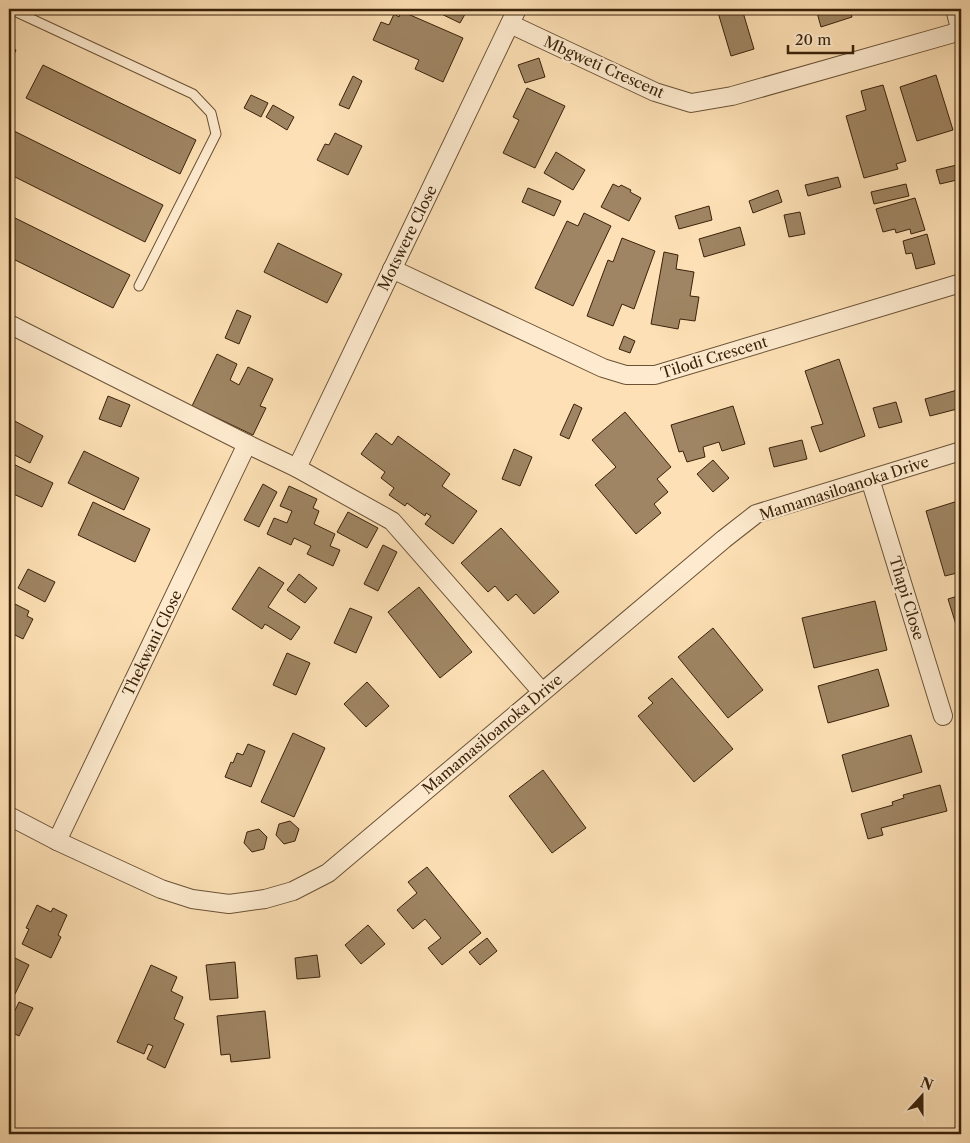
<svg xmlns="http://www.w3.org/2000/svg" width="970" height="1143" font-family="'Libre Caslon Text',serif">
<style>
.building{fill:#9f8563;stroke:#3a220a}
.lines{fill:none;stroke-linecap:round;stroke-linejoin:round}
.service-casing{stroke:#6b5235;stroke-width:11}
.minor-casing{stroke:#6b5235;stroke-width:20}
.service{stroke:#feebcf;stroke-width:9}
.minor{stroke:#feebcf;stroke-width:18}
.labels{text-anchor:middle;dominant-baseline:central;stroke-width:4.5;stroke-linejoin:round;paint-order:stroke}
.street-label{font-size:15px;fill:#3a220a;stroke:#feebcf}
</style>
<rect width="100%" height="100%" fill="#fde0b5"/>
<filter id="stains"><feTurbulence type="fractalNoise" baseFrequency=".004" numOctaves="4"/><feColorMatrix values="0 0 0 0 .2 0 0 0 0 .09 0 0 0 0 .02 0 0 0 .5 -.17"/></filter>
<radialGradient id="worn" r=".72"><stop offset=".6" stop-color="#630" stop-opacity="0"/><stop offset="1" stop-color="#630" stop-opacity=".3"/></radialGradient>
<!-- building -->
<g class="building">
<path d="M431,9H468L460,23Z"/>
<path d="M717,9H742L754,49L731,56Z"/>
<path d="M816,9H850L852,17L821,27Z"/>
<path d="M401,11L463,38L443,82L415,69L419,60L373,40L381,22L389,25L394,14L399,17Z"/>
<path d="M9,47L16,50L9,65Z"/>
<path d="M539,58L545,77L525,83L518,65Z"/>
<path d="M43,65L196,140L180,174L26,98Z"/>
<path d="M936,75L953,130L917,141L900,87Z"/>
<path d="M353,76L362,81L349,109L339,105Z"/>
<path d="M883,85L906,161L896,164L898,169L864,178L846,116L866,110L861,91Z"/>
<path d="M527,88L565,106L535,168L503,153L519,120L513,117Z"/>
<path d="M251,95L268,103L261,117L244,108Z"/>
<path d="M273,105L294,117L287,130L266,117Z"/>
<path d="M10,129L163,205L145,242L9,174V132Z"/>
<path d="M335,133L362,146L348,175L317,160L325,144L329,145Z"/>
<path d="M556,152L585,170L573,190L544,173Z"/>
<path d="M961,164V179L940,184L936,170Z"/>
<path d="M838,177L841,187L808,196L805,185Z"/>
<path d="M613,184L619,187L621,185L631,190L630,192L641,198L629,221L601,207Z"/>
<path d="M906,184L909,196L874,204L871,192Z"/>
<path d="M528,188L561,201L554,216L522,202Z"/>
<path d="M778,190L782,202L753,213L749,201Z"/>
<path d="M915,198L925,230L911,234L910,229L896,233L895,229L883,232L876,209Z"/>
<path d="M709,206L712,220L679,229L675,216Z"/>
<path d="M800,212L805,234L789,237L784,215Z"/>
<path d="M584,213L611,226L573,306L535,288L567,221L578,226Z"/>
<path d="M9,215L130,275L113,308L9,257Z"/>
<path d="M740,227L745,245L704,257L699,239Z"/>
<path d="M927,234L935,264L916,269L912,253L906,254L903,241Z"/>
<path d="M622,238L655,251L634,309L622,304L613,326L587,316L608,260L613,262Z"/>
<path d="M278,243L342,274L327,303L264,272Z"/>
<path d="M664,252L678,255L676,269L694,272L690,296L699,297L695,321L680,319L678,329L651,324Z"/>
<path d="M237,310L251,316L239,344L225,338Z"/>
<path d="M624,336L635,341L630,353L619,349Z"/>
<path d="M217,354L237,364L230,380L239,385L248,367L273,379L260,406L266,408L253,435L192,406Z"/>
<path d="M839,359L865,436L820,452L811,427L823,424L805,371Z"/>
<path d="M961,389V408L930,416L925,399Z"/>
<path d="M108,396L130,405L121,427L99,419Z"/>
<path d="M896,402L902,422L879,428L873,408Z"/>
<path d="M574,404L582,408L569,439L560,435Z"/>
<path d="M733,406L745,444L722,451L719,442L703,447L705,457L687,462L683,451L679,452L671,425Z"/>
<path d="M625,412L671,467L657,479L668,492L654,504L661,513L636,534L595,485L616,467L592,440Z"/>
<path d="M9,418L43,436L30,463L9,452Z"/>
<path d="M376,433L392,445L398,436L450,474L442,486L477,511L453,544L425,524L431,516L426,513L425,516L407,503L405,506L389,495L394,488L381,478L385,472L361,454Z"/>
<path d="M802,440L807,459L774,467L769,448Z"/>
<path d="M514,449L532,457L520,486L502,479Z"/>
<path d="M84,451L139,478L124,510L68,483Z"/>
<path d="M713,460L729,478L713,492L697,474Z"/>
<path d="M9,462L53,483L42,507L9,492Z"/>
<path d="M263,484L277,492L259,527L244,520Z"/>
<path d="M289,486L317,499L313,508L319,511L314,524L335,534L330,546L340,550L333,566L307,554L311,546L294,538L291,545L267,534L274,518L287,523L292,511L280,506Z"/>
<path d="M961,500V572L945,576L926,511Z"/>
<path d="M93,502L150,529L135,562L78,535Z"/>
<path d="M348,512L378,528L367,548L337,532Z"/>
<path d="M501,528L559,592L534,614L516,594L508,601L495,586L488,592L461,563Z"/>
<path d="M383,545L397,552L378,591L364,584Z"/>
<path d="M259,567L284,583L268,607L300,627L291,640L265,624L262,629L232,609Z"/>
<path d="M28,569L55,582L45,602L18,588Z"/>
<path d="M299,574L317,588L305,603L287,590Z"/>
<path d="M419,587L472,652L440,678L388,612Z"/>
<path d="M961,595V630L958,631L948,599Z"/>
<path d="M875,601L887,650L814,668L802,618Z"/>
<path d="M13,603L29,611L27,616L33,619L23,639L9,632V612Z"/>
<path d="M350,608L372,617L356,653L334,643Z"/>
<path d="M713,628L763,690L728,718L678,657Z"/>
<path d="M287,653L310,663L296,695L273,685Z"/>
<path d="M878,669L889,706L828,723L818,686Z"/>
<path d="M672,678L733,749L694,782L638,716L653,703L648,698Z"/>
<path d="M367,682L389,706L366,727L344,704Z"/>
<path d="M293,733L325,748L294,817L261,802Z"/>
<path d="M911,735L922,772L852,792L842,755Z"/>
<path d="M248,744L265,751L251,787L225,777L231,762L233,763L237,753L243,755Z"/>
<path d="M543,770L586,828L552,853L509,796Z"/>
<path d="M940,785L947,811L881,828L883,835L868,839L861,814L893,805L892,802L904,798L903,795Z"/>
<path d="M290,821L299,829L295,841L284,844L276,835L279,824Z"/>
<path d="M259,829L267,837L264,849L252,852L244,843L247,832Z"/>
<path d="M427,867L481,933L442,965L428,948L441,938L425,919L413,929L397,910L417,893L408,882Z"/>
<path d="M37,905L51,912L53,908L67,915L58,935L61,937L51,958L22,944L29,929L26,928Z"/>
<path d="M368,925L385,944L361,964L345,945Z"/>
<path d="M487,938L497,951L480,965L469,952Z"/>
<path d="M9,955L29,965L15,994L9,992Z"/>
<path d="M317,955L320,977L297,979L295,958Z"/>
<path d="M235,962L238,998L210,1000L206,965Z"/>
<path d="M151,965L177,977L171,991L183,997L174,1019L184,1024L165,1068L147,1059L153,1046L148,1044L144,1054L117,1042Z"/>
<path d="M19,1002L33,1008L19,1036L9,1031V1023Z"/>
<path d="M265,1011L270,1058L231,1062L230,1054L221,1055L217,1016Z"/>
</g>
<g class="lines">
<defs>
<path id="service" d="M10,9L193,94L211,113L216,134L139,286"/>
<g id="minor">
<path d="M955,9L961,32"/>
<path d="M510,24L655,92L691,103L732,96L961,31"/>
<path d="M392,269L603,368L626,375H655L961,283"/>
<path d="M9,324L247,444L297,468L392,521L542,692"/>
<path d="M297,468L517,9"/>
<path d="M870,479L943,716"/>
<path d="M9,816L57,841L161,889L192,899L229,904L265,899L293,891L328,873L724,539L756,514L961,451"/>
<path d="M57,841L247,444"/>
</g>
</defs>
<!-- service casing -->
<use href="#service" class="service-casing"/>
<!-- minor casing -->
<use href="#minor" class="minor-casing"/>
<!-- service -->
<use href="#service" class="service"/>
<!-- minor -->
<use href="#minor" class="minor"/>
</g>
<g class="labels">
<!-- street labels -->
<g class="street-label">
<text transform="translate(604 67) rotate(24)">Mbgweti Crescent</text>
<text transform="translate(407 238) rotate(-64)">Motswere Close</text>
<text transform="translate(714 357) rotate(-17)">Tilodi Crescent</text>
<text transform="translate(844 488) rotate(-18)">Mamamasiloanoka Drive</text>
<text transform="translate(907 598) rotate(73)">Thapi Close</text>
<text transform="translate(152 643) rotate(-64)">Thekwani Close</text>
<text transform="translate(492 734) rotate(-40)">Mamamasiloanoka Drive</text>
</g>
</g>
<!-- margin -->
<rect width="970" height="1143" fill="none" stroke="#fde0b5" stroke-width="30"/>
<rect x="10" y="10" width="950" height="1123" fill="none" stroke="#3a220a" stroke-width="2.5"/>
<rect x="15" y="15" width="940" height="1113" fill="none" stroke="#3a220a"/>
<!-- north arrow -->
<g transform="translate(922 1096) rotate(21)" stroke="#feebcf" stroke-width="4" paint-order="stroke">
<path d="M0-4L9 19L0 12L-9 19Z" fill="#3a220a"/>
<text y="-8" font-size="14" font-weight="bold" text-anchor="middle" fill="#3a220a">N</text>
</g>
<!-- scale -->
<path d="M788 45v8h65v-8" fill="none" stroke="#3a220a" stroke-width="2.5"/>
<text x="795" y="45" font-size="15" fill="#3a220a" stroke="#feebcf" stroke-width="4" paint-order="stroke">20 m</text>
<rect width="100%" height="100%" filter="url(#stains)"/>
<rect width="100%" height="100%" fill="url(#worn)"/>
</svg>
